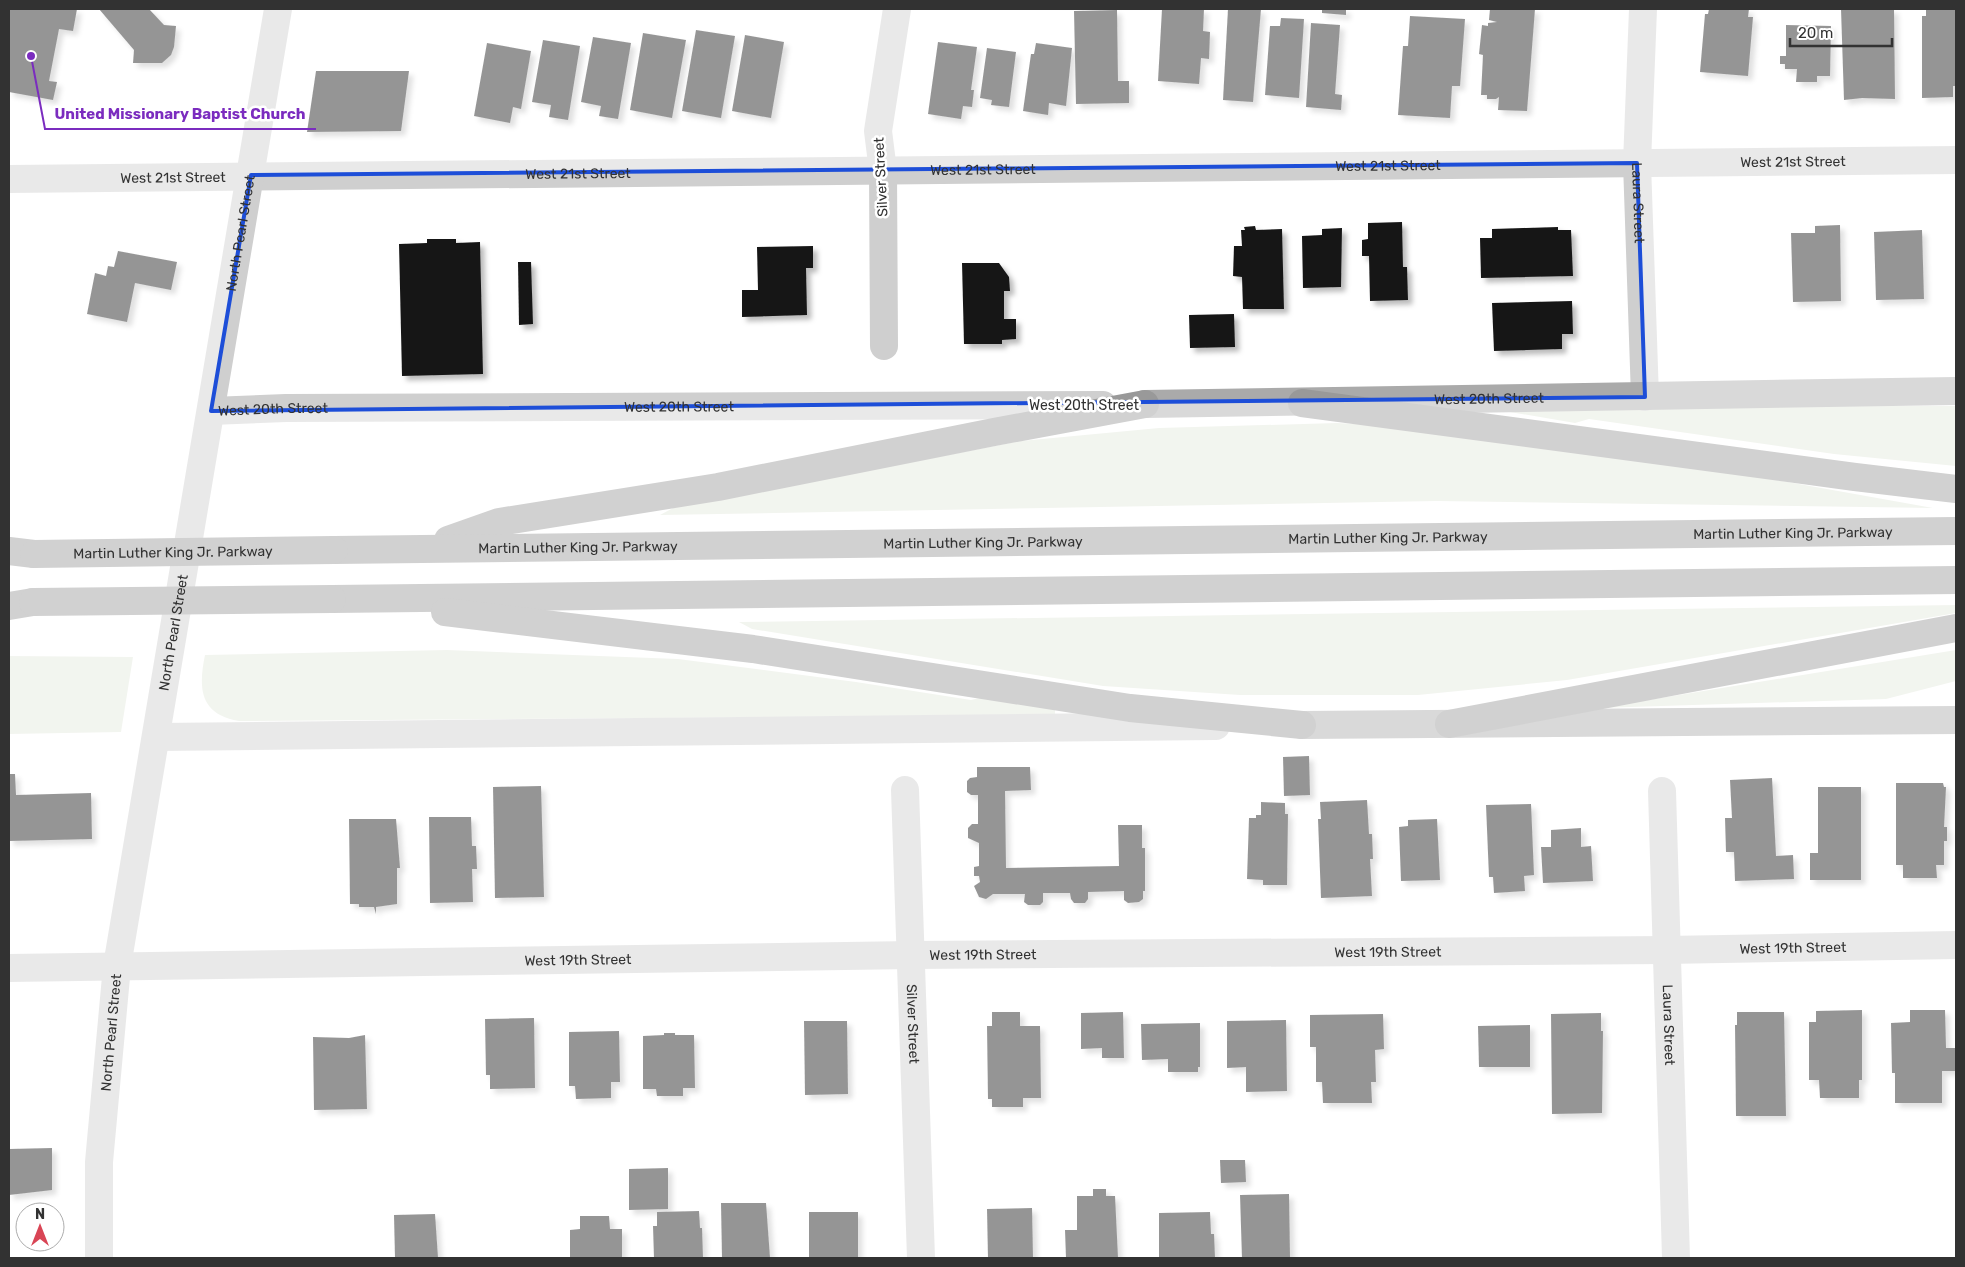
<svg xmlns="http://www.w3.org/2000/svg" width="1965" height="1267" font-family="Rubik,sans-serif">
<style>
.green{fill:#e3e8dc}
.building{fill:#191919;filter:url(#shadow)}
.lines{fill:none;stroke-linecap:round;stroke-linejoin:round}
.minor{stroke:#cfcfcf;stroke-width:28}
.major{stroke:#aaa;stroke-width:28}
.highway{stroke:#999;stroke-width:28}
.highway-bridge{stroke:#999;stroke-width:28}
.marked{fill:none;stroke:#1d4ed8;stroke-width:4;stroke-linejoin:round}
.labels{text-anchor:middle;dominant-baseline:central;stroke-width:5;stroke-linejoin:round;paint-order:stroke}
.street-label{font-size:14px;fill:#323232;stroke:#fff}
.leader{fill:none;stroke:#7b2cbf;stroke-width:2}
.callout-dot{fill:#7b2cbf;stroke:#fff;stroke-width:2}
.callout-label{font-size:15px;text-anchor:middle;font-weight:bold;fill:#7b2cbf;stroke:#fff;stroke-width:5;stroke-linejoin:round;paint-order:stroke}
</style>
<defs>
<filter id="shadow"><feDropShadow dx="4.5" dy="4.5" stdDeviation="2.5" flood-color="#0004"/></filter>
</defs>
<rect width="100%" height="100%" fill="#fff"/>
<!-- green -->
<g class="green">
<path d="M1469,405L1956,406V466L1834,454L1589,419L1575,423Z"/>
<path d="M1337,423L1428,428L1677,462L1933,508L1437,501L660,515L673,508L1021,441L1159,428Z"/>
<path d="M1956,605V613L1567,680L1418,695H1240L1103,686L752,629L739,622Z"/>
<path d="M447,650L678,659L856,682L971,700L988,696L1055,708V715L239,721C200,714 198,689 205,655Z"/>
<path d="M1956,650V681L1886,699L1599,708Z"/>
<path d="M9,656L133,657L121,732L9,734Z"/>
</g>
<!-- building -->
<g class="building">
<path d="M10,9H77L73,31L59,29L49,81L57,82L53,100L9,92Z"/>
<path d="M99,9H149L164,25L176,26L174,47L171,55L162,63H133L134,50Z"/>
<path d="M1162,9H1204L1203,31L1210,32L1209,59L1201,58L1199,84L1158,81Z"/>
<path d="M1228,9H1261L1253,102L1223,100Z"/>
<path d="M1322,9H1346V15L1322,13Z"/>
<path d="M1490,9H1535L1527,111L1498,110L1499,97L1496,99H1487V95H1481L1483,55L1479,54L1482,25L1488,26V23L1497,22L1489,20Z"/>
<path d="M1709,9H1749L1748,17H1753L1748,76L1700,72L1705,14H1708Z"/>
<path d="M1841,9H1894L1895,99L1862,98L1844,100Z"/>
<path d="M1926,9H1956V86H1953V97L1922,98V16H1926Z"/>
<path d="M1117,10L1118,81H1129V103L1076,104L1074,11Z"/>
<path d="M1410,16L1465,19L1460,86H1452L1450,118L1398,115L1403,46H1408Z"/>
<path d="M1281,18L1304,19L1299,98L1265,95L1270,26H1280Z"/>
<path d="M1311,23L1340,25L1335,94L1342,95L1341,110L1306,107Z"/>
<path d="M1786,25L1831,26L1830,76H1817V82H1796L1797,69H1785V64H1780V56H1786Z"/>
<path d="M696,30L735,36L721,118L682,111Z"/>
<path d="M643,33L686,40L672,118L630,110Z"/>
<path d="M745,35L784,42L771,118L732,111Z"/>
<path d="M593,37L631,43L618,119L599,116L601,106L581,102Z"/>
<path d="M543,40L580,46L568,120L549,117L551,105L532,102Z"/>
<path d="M938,42L977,47L971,90H974L972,107L963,106L961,119L928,114Z"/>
<path d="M487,43L531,51L521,109L513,107L510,123L474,116Z"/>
<path d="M1036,43L1072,48L1066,106L1049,103L1048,115L1023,111L1031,54H1034Z"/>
<path d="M987,48L1016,52L1009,107L991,105L992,100L980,98Z"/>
<path d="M316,71H409L401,131L307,132Z"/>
<path d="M1402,222L1403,267H1407L1408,300L1370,301L1369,256H1362V240L1368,239V223Z"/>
<path d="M1840,225L1841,301L1793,302L1791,233H1815V226Z"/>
<path d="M1255,226L1256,230L1282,229L1284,309H1243L1242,277L1233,276L1234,246H1242L1241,230H1245L1244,227Z"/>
<path d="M1558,227V230H1571L1573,276L1481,278L1480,238H1492V229Z"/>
<path d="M1342,228L1341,287L1303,288L1302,236L1322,235V229Z"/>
<path d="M1922,230L1924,299L1876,300L1874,232Z"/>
<path d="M427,239H456V243L480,242L483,374L402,376L399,244L427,243Z"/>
<path d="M813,246V268H806L807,315L742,317V290H758L757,247Z"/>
<path d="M118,251L177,262L171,290L135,283L127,322L87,314L95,273L106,276L108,266L114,267Z"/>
<path d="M518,262H531L533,324L519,325Z"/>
<path d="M962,263H999L1009,277L1010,291H1004V319H1016V339L1002,340V344H964Z"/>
<path d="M1572,301L1573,334H1562V349L1494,351L1492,303Z"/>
<path d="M1234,314L1235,347L1190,348L1189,315Z"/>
<path d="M1309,756L1310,795L1284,796L1283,757Z"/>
<path d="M977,767H1030L1031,790L1005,791L1006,868L1119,866L1118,825H1142V848H1145V891H1143V899L1139,902L1128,903L1124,900V891L1088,892V899L1085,903H1074L1071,899L1070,893H1043V902L1040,905H1028L1024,902L1025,894H993L986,899L979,897L974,886L980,882L979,876H974V867L979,866V843L968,838V828L972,824H978V795H971L967,792V781L970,778L977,777Z"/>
<path d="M9,774H15L16,795L91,793L92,839L9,841Z"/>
<path d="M1772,778L1776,856L1793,855L1794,879L1735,881L1734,852H1726L1725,818H1732L1730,780Z"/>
<path d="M1896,783H1943L1944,787H1946L1944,827H1947V841H1944V865H1936L1937,878H1903V865H1896Z"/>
<path d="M541,786L544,897L495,898L493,787Z"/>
<path d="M1818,787H1861V880H1810V853H1818Z"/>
<path d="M1367,800L1369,834H1372L1373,859H1370L1372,896L1321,898L1318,819H1321L1320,802Z"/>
<path d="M1261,802L1285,803V814H1288L1287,885H1263V880L1247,879L1249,818H1256V815H1261Z"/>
<path d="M1531,804L1534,875L1524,876L1525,891L1494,893L1493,877H1489L1486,805Z"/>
<path d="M429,817H471L472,846H476L477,869H472L473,902L430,903Z"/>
<path d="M349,819H396L400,868H397V904L376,907V914L374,907H359V904H350Z"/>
<path d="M1437,819L1440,880L1401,881L1399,827L1408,826V820Z"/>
<path d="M1581,828V847L1591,846L1593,881L1543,883L1541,847H1551V830Z"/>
<path d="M1862,1010V1080H1859V1098H1820L1819,1080H1809V1022H1816V1011Z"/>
<path d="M1910,1010H1945L1946,1048H1956V1071H1942V1103H1895V1073H1892L1891,1023L1910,1022Z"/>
<path d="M992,1012H1020V1026H1040L1041,1098H1023V1107H992V1099H988L987,1026H992Z"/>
<path d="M1123,1012L1124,1058H1102V1048L1081,1049V1013Z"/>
<path d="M1737,1012H1784L1786,1116H1736L1735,1025H1737Z"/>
<path d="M1601,1013V1031H1603L1602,1113L1552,1114L1551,1014Z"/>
<path d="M1383,1014L1384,1049L1375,1050L1376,1082H1371L1372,1103H1323L1322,1082H1316V1047H1310V1015Z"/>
<path d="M534,1018L535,1088L490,1089V1075H486L485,1019Z"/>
<path d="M1286,1020L1287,1091L1246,1092V1067L1227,1068V1021Z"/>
<path d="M804,1021H847L848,1094L805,1095Z"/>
<path d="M1200,1023V1067H1198V1072H1168V1059L1142,1060L1141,1024Z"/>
<path d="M1530,1025V1067H1479L1478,1026Z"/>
<path d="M619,1031L620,1082H611V1098L576,1099L575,1086H569V1032Z"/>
<path d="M664,1033H675V1035H694L695,1088H683V1096H657L656,1089H643V1036L664,1035Z"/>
<path d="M365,1035L367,1109L314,1110L313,1037L349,1038Z"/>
<path d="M52,1148V1190L9,1195V1149Z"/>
<path d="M1220,1160H1245L1246,1182L1221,1183Z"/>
<path d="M668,1168V1209L629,1210V1169Z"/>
<path d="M1093,1189H1106V1196H1115L1118,1258H1066L1065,1230H1077V1196H1093Z"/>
<path d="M1289,1194L1290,1258H1242L1240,1195Z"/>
<path d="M721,1203H766L770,1258H722Z"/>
<path d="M1032,1208L1033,1258H988L987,1209Z"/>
<path d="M699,1211L700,1228H702L703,1258H654L653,1226H657V1212Z"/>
<rect x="809" y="1212" width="49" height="46"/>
<path d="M1210,1212L1211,1234H1214L1215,1258H1159V1213Z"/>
<path d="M435,1214L438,1258H395L394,1215Z"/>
<path d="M580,1216H609L610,1229H622V1258H570V1230L580,1229Z"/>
</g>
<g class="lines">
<!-- minor -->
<g class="minor">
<path id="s1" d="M1643,9L1637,163L1645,397"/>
<path id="s2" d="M9,179L1956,160"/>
<path d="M884,346L883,171L878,131L897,9"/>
<path id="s3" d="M211,411L286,408L1103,405"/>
<path d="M157,737L1216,726"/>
<path id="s4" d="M905,790L921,1258"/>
<path id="s5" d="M1662,791L1676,1258"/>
<path id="s6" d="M9,968L912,955L1666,950L1956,945"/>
<path id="s7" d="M99,1258V1162L117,966L278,9"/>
</g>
<!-- major -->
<g class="major">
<path id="s8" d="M1145,404L1956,391"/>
<path d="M1302,725L1956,720"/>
</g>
<!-- highway -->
<g class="highway">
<path d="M1302,403L1855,477L1956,489"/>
<path d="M448,540L499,522L718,487L994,432L1145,404"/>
<path id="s9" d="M334,550L1956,531"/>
<path d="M9,551L34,554"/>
<path d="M332,599L1956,580"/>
<path d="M9,606L33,602"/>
<path d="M445,612L753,649L1130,708L1302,725"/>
<path d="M1449,724L1956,628"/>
</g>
<!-- highway-bridge -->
<g class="highway-bridge">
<path id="s10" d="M34,554L334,550"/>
<path d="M33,602L332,599"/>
</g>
</g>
<!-- marked area -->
<path d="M0 0H1965V1267H0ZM1637,163L1645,397L211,411L251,175Z" fill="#fff" fill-opacity=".55" fill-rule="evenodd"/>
<path class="marked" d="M1637,163L1645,397L211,411L251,175Z"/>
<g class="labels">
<!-- street labels -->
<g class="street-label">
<text stroke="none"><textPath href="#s2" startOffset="1784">West 21st Street</textPath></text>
<text stroke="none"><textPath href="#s2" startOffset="1379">West 21st Street</textPath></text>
<text stroke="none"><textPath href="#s2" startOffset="974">West 21st Street</textPath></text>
<text stroke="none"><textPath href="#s2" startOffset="569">West 21st Street</textPath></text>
<text stroke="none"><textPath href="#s2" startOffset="164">West 21st Street</textPath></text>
<text transform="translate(881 177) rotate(-93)">Silver Street</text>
<text stroke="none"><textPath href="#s1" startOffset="194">Laura Street</textPath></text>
<text stroke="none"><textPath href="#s7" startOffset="1036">North Pearl Street</textPath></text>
<text stroke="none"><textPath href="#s8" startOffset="344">West 20th Street</textPath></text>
<text x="1084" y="405">West 20th Street</text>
<text stroke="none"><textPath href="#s3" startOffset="468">West 20th Street</textPath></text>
<text stroke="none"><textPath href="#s3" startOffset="62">West 20th Street</textPath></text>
<text stroke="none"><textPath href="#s9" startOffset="1459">Martin Luther King Jr. Parkway</textPath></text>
<text stroke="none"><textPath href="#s9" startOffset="1054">Martin Luther King Jr. Parkway</textPath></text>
<text stroke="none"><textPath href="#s9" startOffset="649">Martin Luther King Jr. Parkway</textPath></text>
<text stroke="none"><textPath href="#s9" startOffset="244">Martin Luther King Jr. Parkway</textPath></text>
<text stroke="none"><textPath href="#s10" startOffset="139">Martin Luther King Jr. Parkway</textPath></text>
<text stroke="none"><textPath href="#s7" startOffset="631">North Pearl Street</textPath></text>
<text stroke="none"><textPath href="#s6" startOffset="1784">West 19th Street</textPath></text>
<text stroke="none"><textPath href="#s6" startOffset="1379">West 19th Street</textPath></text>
<text stroke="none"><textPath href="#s6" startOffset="974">West 19th Street</textPath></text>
<text stroke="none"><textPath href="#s6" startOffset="569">West 19th Street</textPath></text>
<text stroke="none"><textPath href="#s4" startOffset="234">Silver Street</textPath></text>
<text stroke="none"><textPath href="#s5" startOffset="234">Laura Street</textPath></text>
<text stroke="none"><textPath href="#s7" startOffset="226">North Pearl Street</textPath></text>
</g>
</g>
<!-- callouts -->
<path class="leader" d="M31 56L45 129H316"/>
<circle class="callout-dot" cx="31" cy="56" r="5"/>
<g class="callout-label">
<text x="180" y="119">United Missionary Baptist Church</text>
</g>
<!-- border -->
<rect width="1965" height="1267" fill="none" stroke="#323232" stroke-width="20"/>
<!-- north arrow -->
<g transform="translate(40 1227)"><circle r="24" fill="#ffffff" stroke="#adadad"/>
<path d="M0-4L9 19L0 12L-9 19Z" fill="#d94555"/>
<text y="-8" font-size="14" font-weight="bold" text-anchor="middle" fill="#323232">N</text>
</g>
<!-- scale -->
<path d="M1790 38v8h102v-8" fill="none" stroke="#323232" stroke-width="2.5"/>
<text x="1798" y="38" font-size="15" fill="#323232" stroke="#ffffff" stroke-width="4" paint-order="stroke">20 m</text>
</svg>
